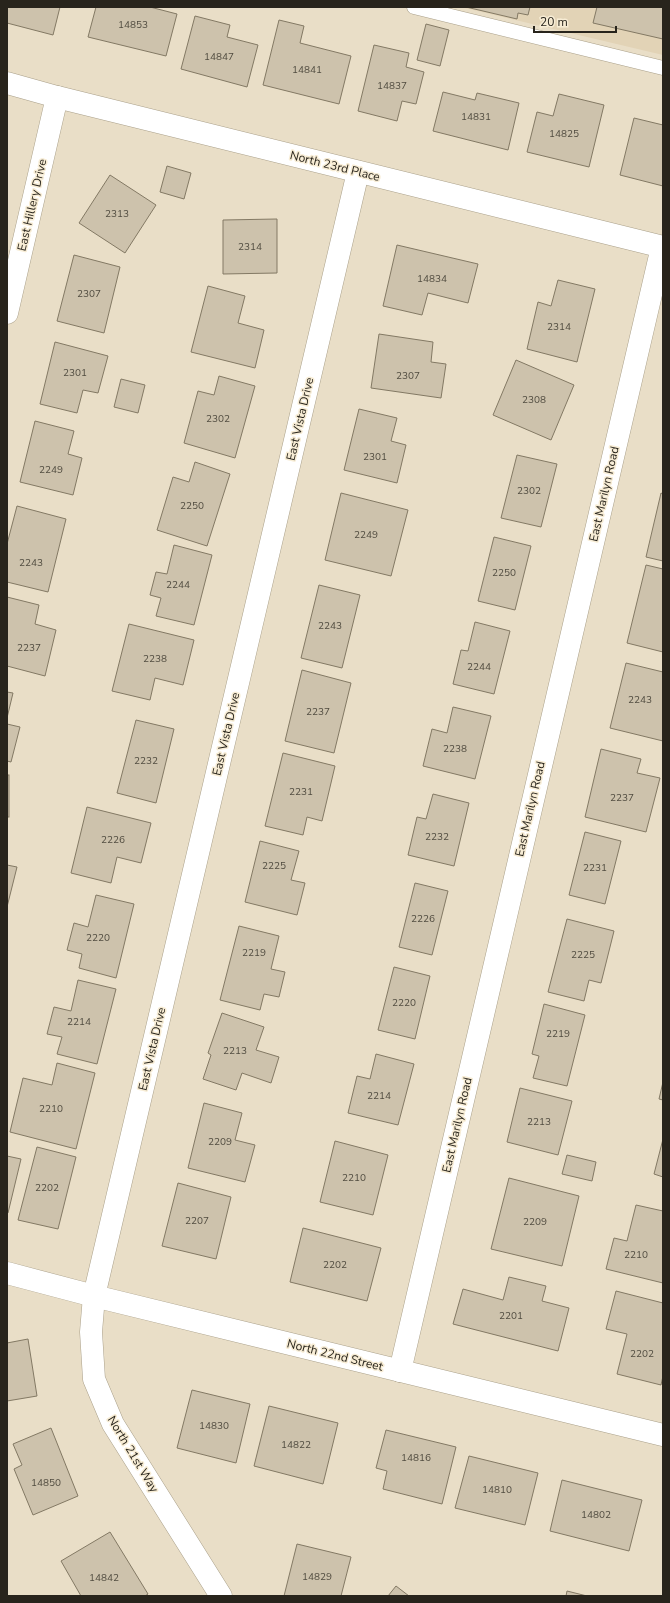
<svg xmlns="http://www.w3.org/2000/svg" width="670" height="1603" font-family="'Nunito Sans',sans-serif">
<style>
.built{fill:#e2d3b6}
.building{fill:#cdc2ac;stroke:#837964}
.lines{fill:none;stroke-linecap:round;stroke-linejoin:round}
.lane-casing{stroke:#aaa08a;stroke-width:15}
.street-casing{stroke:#aaa08a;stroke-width:23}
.lane{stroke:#fff;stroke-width:14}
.street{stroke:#fff;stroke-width:22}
.labels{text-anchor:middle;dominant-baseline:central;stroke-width:3;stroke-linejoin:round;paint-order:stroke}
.number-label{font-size:10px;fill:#514c40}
.street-label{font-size:12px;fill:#28241c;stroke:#f7ecd4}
</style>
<rect width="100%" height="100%" fill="#e9dec7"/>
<!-- built -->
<path class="built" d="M461,7H663V55L482,12Z"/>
<!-- building -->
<g class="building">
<path d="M7,7H60L53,35L7,23Z"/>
<path d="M96,7H150L177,14L166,56L88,37Z"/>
<path d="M466,7H530L528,15L518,13L517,19Z"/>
<path d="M597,7H663V39L593,23Z"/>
<path d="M195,16L230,25L227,37L258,45L247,87L181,69Z"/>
<path d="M279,20L304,26L300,43L351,56L339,104L263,85Z"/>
<path d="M426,24L449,30L440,66L417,60Z"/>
<path d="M374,45L409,53L406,67L424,72L416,104L402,101L397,121L358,111Z"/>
<path d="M443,92L475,100L477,93L519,103L508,150L433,131Z"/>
<path d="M559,94L604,105L589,167L527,152L537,112L553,116Z"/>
<path d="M634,118L663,125V186L620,175Z"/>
<path d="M167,166L191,173L184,199L160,192Z"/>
<path d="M110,175L156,205L125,253L79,223Z"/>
<path d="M277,219V273L223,274V220Z"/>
<path d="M397,245L478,264L468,303L428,293L422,315L383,306Z"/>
<path d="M74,255L120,267L104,333L57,321Z"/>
<path d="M558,280L595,289L577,362L527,349L538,302L551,306Z"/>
<path d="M208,286L245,296L238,323L264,330L255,368L191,352Z"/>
<path d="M379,334L433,342L431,362L446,364L441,398L371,388Z"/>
<path d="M55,342L108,356L98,393L83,390L77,413L40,404Z"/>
<path d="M516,360L574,385L551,440L493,415Z"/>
<path d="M219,376L255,386L235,458L184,443L198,391L214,395Z"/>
<path d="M121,379L145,385L138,413L114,407Z"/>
<path d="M359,409L397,418L391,441L406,445L397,483L344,470Z"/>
<path d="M35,421L74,431L68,454L82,458L73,495L20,482Z"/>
<path d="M517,455L557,464L541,527L501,518Z"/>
<path d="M195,462L230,474L207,546L157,530L173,477L189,482Z"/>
<path d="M341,493L408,510L391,576L325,560Z"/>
<path d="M661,493L663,494V561L646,557Z"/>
<path d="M17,506L66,519L48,592L7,582V544Z"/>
<path d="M494,537L531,546L515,610L478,601Z"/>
<path d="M174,545L212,555L194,625L156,616L161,598L150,595L156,572L167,574Z"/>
<path d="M646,565L663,569V652L627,643Z"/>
<path d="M319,585L360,595L342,668L301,658Z"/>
<path d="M7,597L39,605L35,624L56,630L45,676L7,666Z"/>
<path d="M475,622L510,631L494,694L453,684L461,650L468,651Z"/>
<path d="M129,624L194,640L183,685L155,678L150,700L112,691Z"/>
<path d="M626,663L663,672V741L610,728Z"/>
<path d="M302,670L351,683L334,753L285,741Z"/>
<path d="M7,692L13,693L7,718Z"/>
<path d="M453,707L491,716L475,779L423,766L432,729L447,733Z"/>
<path d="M136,720L174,729L156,803L117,793Z"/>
<path d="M7,724L20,727L11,762L7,761Z"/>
<path d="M601,749L641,759L637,773L660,778L646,832L585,817Z"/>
<path d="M283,753L335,766L322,821L307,817L303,835L265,826Z"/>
<rect x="7" y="775" width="2" height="42"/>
<path d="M433,794L469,803L454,866L408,855L417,817L426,819Z"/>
<path d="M87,807L151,823L141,863L117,857L111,883L71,873Z"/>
<path d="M585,832L621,841L605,904L569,895Z"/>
<path d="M260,841L299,851L291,880L305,883L297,915L245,902Z"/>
<path d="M7,865L17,867L7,907Z"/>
<path d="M415,883L448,891L432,955L399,947Z"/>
<path d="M96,895L134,904L116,978L79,968L82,954L67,950L74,923L88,927Z"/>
<path d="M567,919L614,931L601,983L589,980L584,1001L548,992Z"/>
<path d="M239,926L279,936L271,969L285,972L279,997L264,994L260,1010L220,1000Z"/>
<path d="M394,967L430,976L415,1039L378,1030Z"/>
<path d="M78,980L116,989L97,1064L57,1054L62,1037L47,1034L54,1007L71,1011Z"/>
<path d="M544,1004L585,1015L567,1086L533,1078L539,1056L532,1054Z"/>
<path d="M222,1013L264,1027L256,1050L279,1057L271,1083L242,1073L236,1090L203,1079L211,1055L208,1053Z"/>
<path d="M376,1054L414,1064L398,1125L348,1113L357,1076L370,1079Z"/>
<path d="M57,1063L95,1073L76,1149L10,1132L23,1078L52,1085Z"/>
<path d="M663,1082V1100L659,1099Z"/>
<path d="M520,1088L572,1101L558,1155L507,1142Z"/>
<path d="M204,1103L242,1113L235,1140L255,1145L245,1182L188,1168Z"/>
<path d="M663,1139V1177L654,1174Z"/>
<path d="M335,1141L388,1155L373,1215L320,1202Z"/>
<path d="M37,1147L76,1157L58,1229L18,1220Z"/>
<path d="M567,1155L596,1162L592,1181L562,1174Z"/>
<path d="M7,1156L21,1159L8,1213H7Z"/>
<path d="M509,1178L579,1196L562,1266L491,1249Z"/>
<path d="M178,1183L231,1197L216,1259L162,1246Z"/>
<path d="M636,1205L663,1211V1283L606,1269L614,1238L627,1241Z"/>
<path d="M303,1228L381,1248L367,1301L290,1282Z"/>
<path d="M509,1277L546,1286L542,1301L569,1308L558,1351L453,1324L463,1289L503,1300Z"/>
<path d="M616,1291L663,1303V1376L661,1385L617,1374L627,1334L606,1329Z"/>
<path d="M28,1339L37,1396L7,1401V1343Z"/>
<path d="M192,1390L250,1404L236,1463L177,1448Z"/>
<path d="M269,1406L338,1423L323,1484L254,1466Z"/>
<path d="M51,1428L78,1496L33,1515L14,1469L22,1465L13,1444Z"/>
<path d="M386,1430L456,1447L442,1504L383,1489L387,1471L376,1468Z"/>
<path d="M469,1456L538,1473L525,1525L455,1508Z"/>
<path d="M562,1480L642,1500L629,1551L550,1531Z"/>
<path d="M110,1532L148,1594L145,1596H81L61,1561Z"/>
<path d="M297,1544L351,1557L341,1596H284Z"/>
<path d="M396,1586L409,1596H388Z"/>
<path d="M567,1591L587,1596H566Z"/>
</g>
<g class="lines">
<defs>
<path id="lane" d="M414,7L663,68"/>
<g id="street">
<path d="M7,83L57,97L663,247"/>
<path d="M7,313L57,97"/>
<path d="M7,1273L94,1296L663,1435"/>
<path d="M400,1371L662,247"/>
<path d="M221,1596L113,1424L94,1379L91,1332L94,1296L358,172"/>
</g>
</defs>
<!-- lane casing -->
<use href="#lane" class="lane-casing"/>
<!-- street casing -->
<use href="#street" class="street-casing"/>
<!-- lane -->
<use href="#lane" class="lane"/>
<!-- street -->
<use href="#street" class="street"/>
</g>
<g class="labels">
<!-- number labels -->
<g class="number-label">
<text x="133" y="25">14853</text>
<text x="219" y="57">14847</text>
<text x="307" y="70">14841</text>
<text x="392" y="86">14837</text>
<text x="476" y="117">14831</text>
<text x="564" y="134">14825</text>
<text x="117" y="214">2313</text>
<text x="250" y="247">2314</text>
<text x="432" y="279">14834</text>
<text x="89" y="294">2307</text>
<text x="559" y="327">2314</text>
<text x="75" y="373">2301</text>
<text x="408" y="376">2307</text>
<text x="534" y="400">2308</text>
<text x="218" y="419">2302</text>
<text x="375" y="457">2301</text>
<text x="51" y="470">2249</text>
<text x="529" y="491">2302</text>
<text x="192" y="506">2250</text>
<text x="366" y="535">2249</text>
<text x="31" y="563">2243</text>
<text x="504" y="573">2250</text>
<text x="178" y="585">2244</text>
<text x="330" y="626">2243</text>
<text x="29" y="648">2237</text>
<text x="155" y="659">2238</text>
<text x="479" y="667">2244</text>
<text x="640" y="700">2243</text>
<text x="318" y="712">2237</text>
<text x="455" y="749">2238</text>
<text x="146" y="761">2232</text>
<text x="301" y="792">2231</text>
<text x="622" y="798">2237</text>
<text x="437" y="837">2232</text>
<text x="113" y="840">2226</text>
<text x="274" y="866">2225</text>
<text x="595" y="868">2231</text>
<text x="423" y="919">2226</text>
<text x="98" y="938">2220</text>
<text x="254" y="953">2219</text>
<text x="583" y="955">2225</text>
<text x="404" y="1003">2220</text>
<text x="79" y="1022">2214</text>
<text x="558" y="1034">2219</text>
<text x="235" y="1051">2213</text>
<text x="379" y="1096">2214</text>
<text x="51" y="1109">2210</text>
<text x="539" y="1122">2213</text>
<text x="220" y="1142">2209</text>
<text x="354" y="1178">2210</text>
<text x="47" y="1188">2202</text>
<text x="197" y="1221">2207</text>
<text x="535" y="1222">2209</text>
<text x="636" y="1255">2210</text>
<text x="335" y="1265">2202</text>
<text x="511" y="1316">2201</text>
<text x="642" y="1354">2202</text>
<text x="214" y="1426">14830</text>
<text x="296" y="1445">14822</text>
<text x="416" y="1458">14816</text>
<text x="46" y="1483">14850</text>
<text x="497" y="1490">14810</text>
<text x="596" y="1515">14802</text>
<text x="317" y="1577">14829</text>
<text x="104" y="1578">14842</text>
</g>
<!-- street labels -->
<g class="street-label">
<text transform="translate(335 166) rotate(14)">North 23rd Place</text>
<text transform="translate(32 205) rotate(-77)">East Hillery Drive</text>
<text transform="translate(300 419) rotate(-77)">East Vista Drive</text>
<text transform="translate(604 494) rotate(-77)">East Marilyn Road</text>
<text transform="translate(226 734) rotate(-77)">East Vista Drive</text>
<text transform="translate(530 809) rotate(-77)">East Marilyn Road</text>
<text transform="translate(152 1049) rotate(-77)">East Vista Drive</text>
<text transform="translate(457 1125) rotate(-77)">East Marilyn Road</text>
<text transform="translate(335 1355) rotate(14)">North 22nd Street</text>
<text transform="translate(133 1454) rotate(59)">North 21st Way</text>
</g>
</g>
<!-- border -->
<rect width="670" height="1603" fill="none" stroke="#28241c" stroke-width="16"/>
<!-- scale -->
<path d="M534 26v6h82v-6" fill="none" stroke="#28241c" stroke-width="2"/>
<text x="540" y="26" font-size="12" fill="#28241c" stroke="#f7ecd4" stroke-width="3" paint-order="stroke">20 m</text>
</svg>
